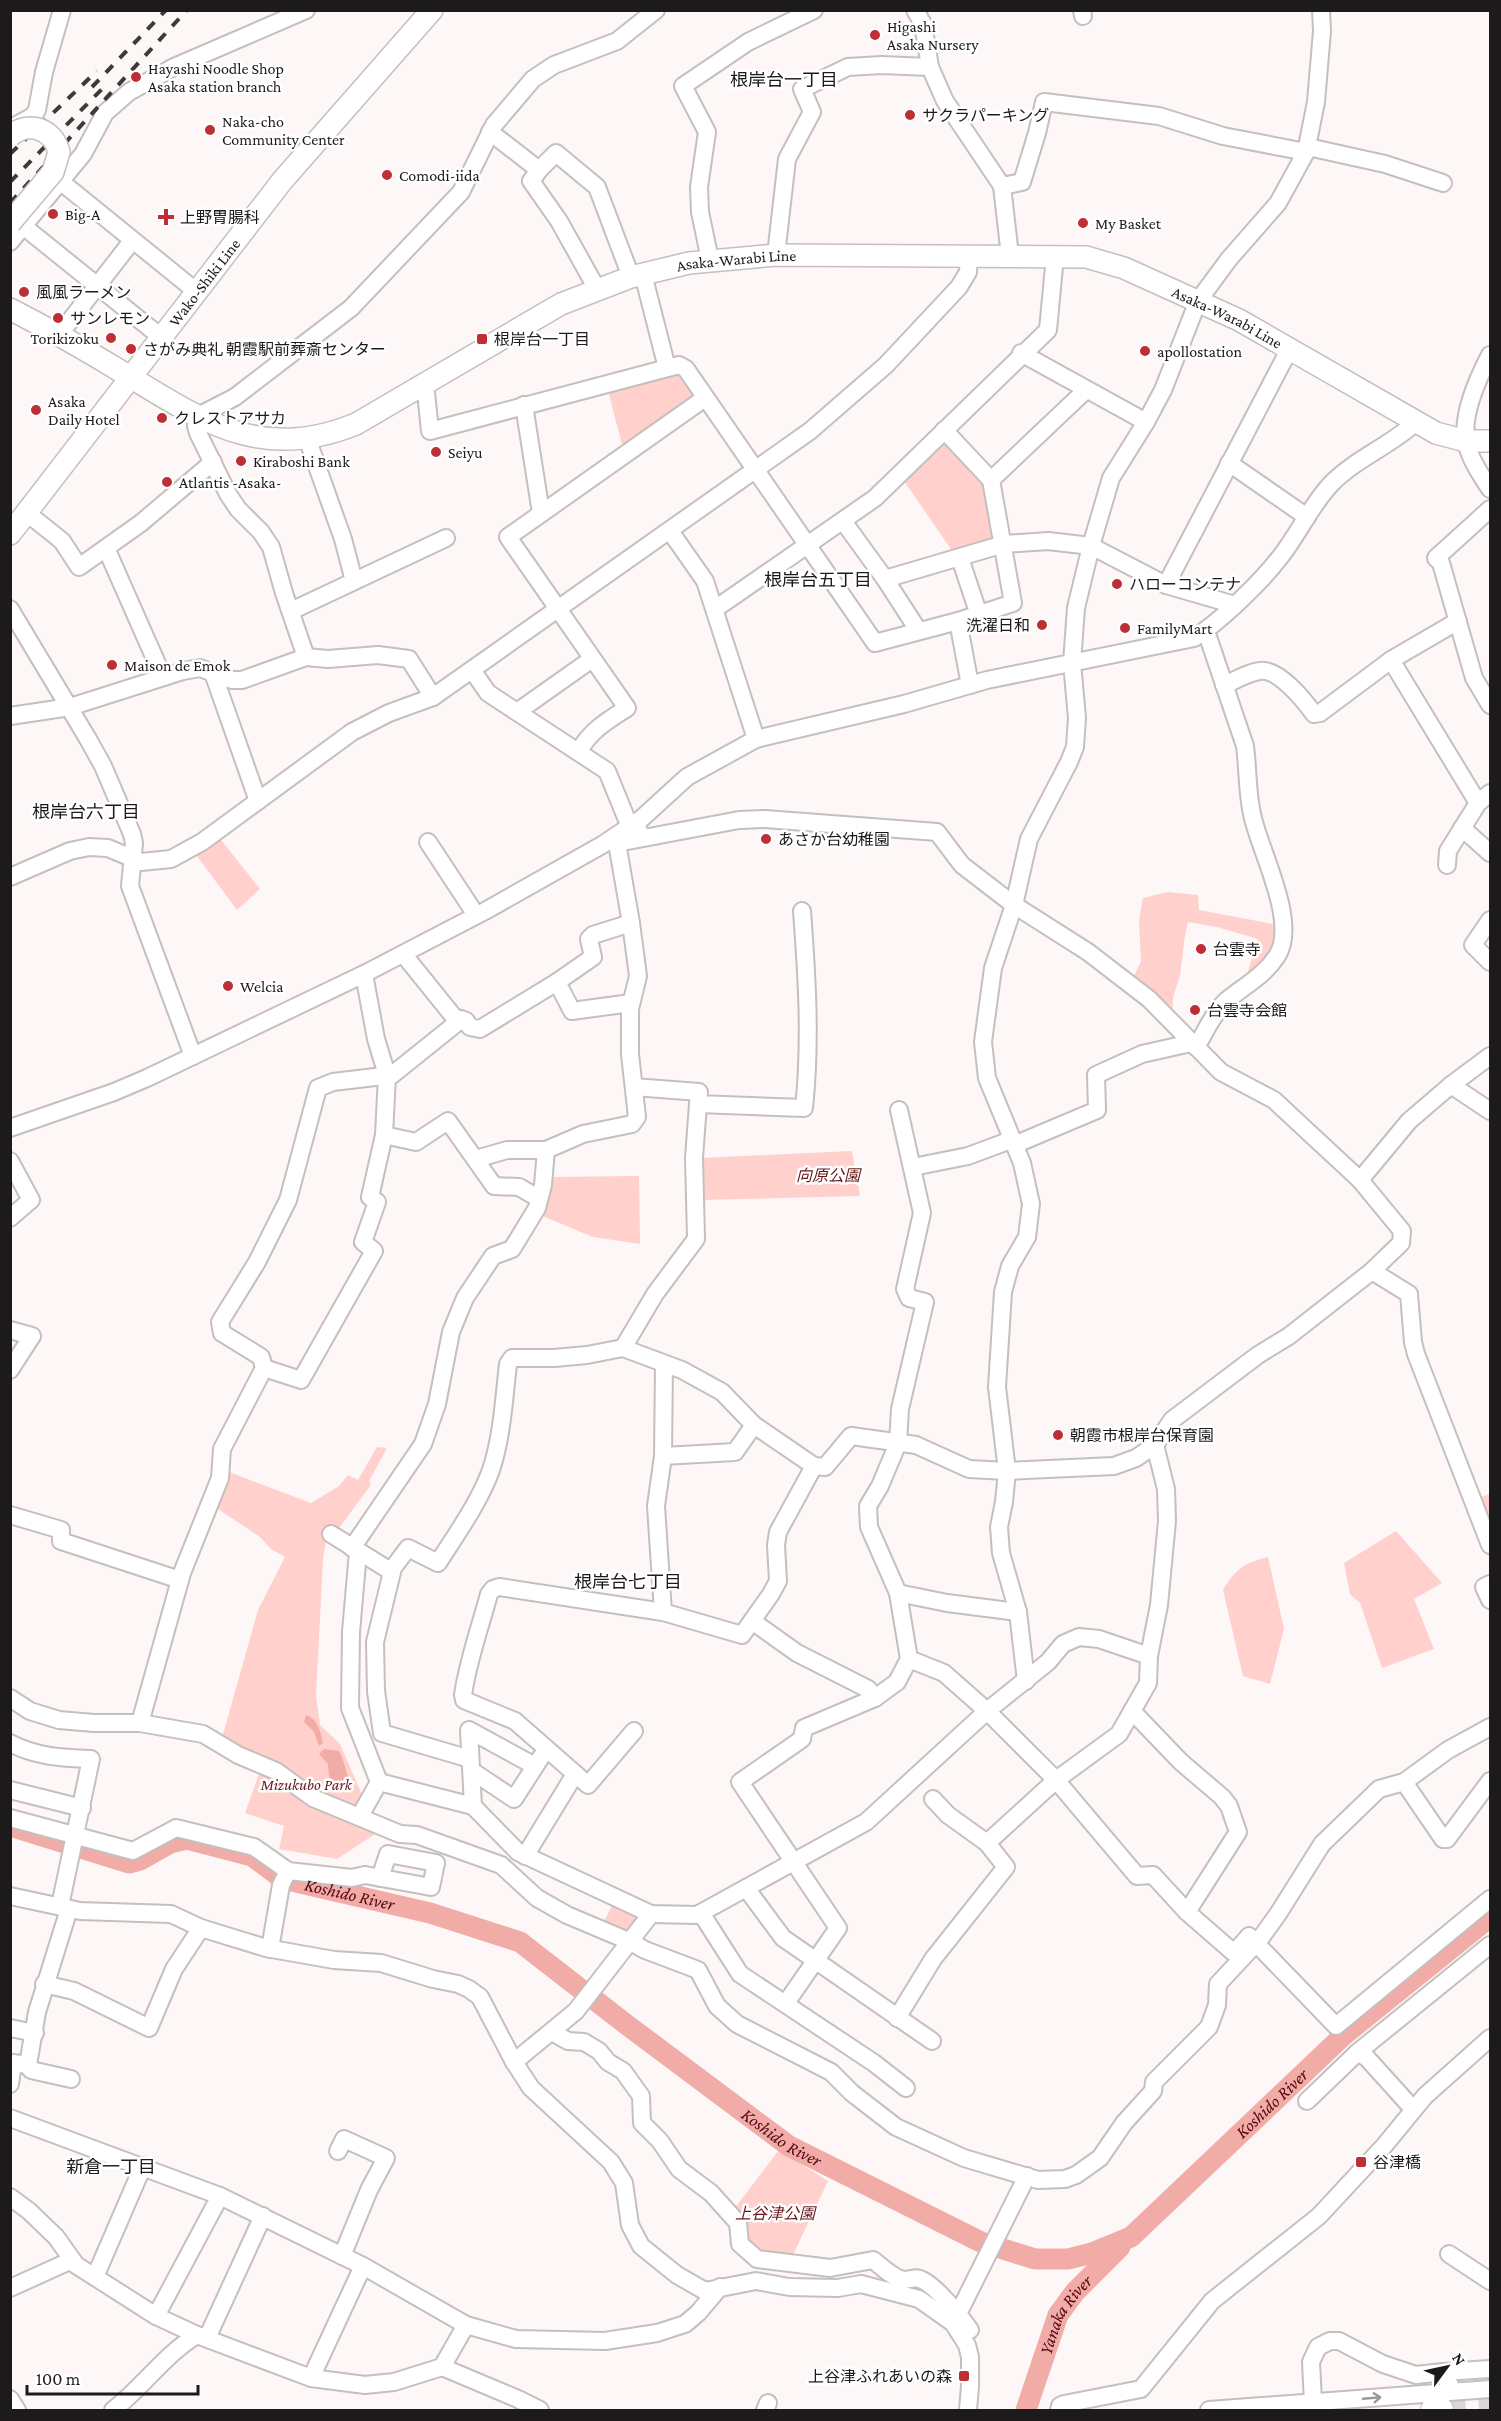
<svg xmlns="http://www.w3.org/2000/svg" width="1501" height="2421" font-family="'Crimson Pro','Noto Sans JP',serif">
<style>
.green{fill:#ffd0cc}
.water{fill:#f1aca7}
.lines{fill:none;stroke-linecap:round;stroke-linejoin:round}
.river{stroke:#f1aca7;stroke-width:21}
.highway-tunnel{stroke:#dcd6d6;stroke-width:26;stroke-dasharray:26 13;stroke-linecap:butt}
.minor-casing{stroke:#c5bfbe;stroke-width:20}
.major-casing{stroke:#c5bfbe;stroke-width:24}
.highway-casing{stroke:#c5bfbe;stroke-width:28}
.minor{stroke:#fff;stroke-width:16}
.major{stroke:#fff;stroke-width:21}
.highway{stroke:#fff;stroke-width:26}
.rail{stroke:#3d3a3a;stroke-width:4;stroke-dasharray:10 10;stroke-linecap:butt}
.major-bridge-casing{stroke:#c5bfbe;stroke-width:24;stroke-linecap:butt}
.major-bridge{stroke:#fff;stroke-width:21}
.oneway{stroke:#999898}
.poi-dot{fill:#be2f35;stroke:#fff;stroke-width:2}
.labels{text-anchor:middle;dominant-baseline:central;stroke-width:5;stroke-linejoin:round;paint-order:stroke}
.poi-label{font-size:16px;fill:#1c1a1a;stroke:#fff;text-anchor:start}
.street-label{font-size:16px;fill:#1c1a1a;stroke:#fff}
.park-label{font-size:16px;font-style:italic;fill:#67181b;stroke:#fff}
.neighbourhood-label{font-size:18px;fill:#1c1a1a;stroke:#fff}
.water-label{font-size:18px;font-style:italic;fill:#57050e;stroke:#fff}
</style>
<rect width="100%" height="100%" fill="#fef7f7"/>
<!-- green -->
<g class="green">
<path d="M677,372L683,374L696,393L695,398L623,449L608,390Z"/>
<path d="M941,440H947L988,482L996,540L953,552L902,478Z"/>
<path d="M218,836L260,889L237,910L194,852Z"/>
<path d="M1168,892L1198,895L1199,910L1278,925L1273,951L1252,976L1247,974L1258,939L1217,927L1188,922C1183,940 1183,957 1180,975C1178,986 1171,996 1173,1007L1170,1009L1134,976L1141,961L1139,920L1143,898Z"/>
<path d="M852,1151L860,1196L701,1200L700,1158Z"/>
<path d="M639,1176L640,1244L593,1237L540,1215L549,1177Z"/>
<path d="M377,1447L387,1448L369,1481L371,1485L336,1532L327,1534L323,1559L316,1696L320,1725L340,1744L378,1832L337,1859L279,1849L284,1826L245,1813L262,1765L220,1745L258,1610L285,1557L271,1549L260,1537L212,1505L224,1470L311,1503L339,1486L348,1475L358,1480Z"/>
<path d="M1490,1494V1545L1473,1500Z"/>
<path d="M1396,1531L1442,1583L1414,1599L1434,1649L1382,1668L1360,1603L1350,1594L1344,1563Z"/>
<path d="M1268,1557L1284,1629L1270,1684L1243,1676L1223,1590C1236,1568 1244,1563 1268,1557Z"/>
<path d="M615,1900L646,1916L631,1936L603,1923Z"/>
<path d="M779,2150L828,2181L792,2257L763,2258L743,2241L731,2213Z"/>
</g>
<!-- water -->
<g class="water">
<path d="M306,1715C317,1718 321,1732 323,1743L319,1746L314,1732L304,1722Z"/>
<path d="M324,1749L339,1751C345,1761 345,1772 351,1782L346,1790L329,1777L328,1764L319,1754Z"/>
</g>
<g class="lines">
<!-- river -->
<g class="river">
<path id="s1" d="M10,1826L129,1863L140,1860L170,1843L187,1839L252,1856L283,1879L430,1913L520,1942L627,2025L789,2146L981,2242L1035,2259H1068L1092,2253L1131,2237L1345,2034L1490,1917"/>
<path id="s2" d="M1026,2410L1058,2315L1075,2292L1120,2247"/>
</g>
<!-- highway-tunnel -->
<path class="highway-tunnel" d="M1440,2410L1490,2405"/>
<defs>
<g id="minor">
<path d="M915,10L923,24L930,67L945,101L1002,186L1010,256"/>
<path d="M1082,10L1083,16"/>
<path d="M11,128L33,116L37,110L44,72L62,10"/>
<path d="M490,132L539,170L556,153L597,187L631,277"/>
<path d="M1308,147L1385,164L1443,183"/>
<path d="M539,170L531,181L559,221L597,289"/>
<path d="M60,181L197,292"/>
<path d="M1002,186L1022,182L1037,133L1044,102L1159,116L1223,136L1306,152"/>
<path d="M23,226L161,337"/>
<path d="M10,242L83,154L105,113L129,92L174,67L306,10"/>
<path d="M776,255L787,159L812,112L802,89L848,67L881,65L930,67"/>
<path d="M710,260L700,212L699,187L707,132L683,86L748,42L814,10"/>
<path d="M643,274L667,368"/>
<path d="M59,335L132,241"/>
<path d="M1021,353L1146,422"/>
<path d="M1490,355C1478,378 1462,413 1466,439C1468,457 1481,475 1490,489"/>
<path d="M425,383L430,431L679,365L686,369L875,643L958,621L1013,603L991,480L1086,390"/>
<path d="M524,405L541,513"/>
<path d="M944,430L991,480"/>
<path d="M307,438L343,539L354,581"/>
<path d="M1229,463L1307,517"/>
<path d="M1490,509L1436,558L1441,563L1474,678L1490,705"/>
<path d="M27,513L62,541L79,567L141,523L213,462"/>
<path d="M843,521L885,579"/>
<path d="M670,531L705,581L756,739"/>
<path d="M106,548L163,677"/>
<path d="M960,558L979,615"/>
<path d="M1166,585L1290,348"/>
<path d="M10,609L88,739L103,766L132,834L134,843L130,886L193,1056"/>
<path d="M715,609L875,498L1048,330L1055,256"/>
<path d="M291,611L446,538"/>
<path d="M958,621L970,685"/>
<path d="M918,630L885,579L1004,544L1048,541L1091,546L1166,585L1235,605"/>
<path d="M306,657L284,593L271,547L261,532L238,509L228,494L198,433L196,426L198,416L235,397L351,308L461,192L494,125L533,79L554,65L617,41L656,10"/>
<path d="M1391,660L1478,803"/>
<path d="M472,670L488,693L607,771L627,820L639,831"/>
<path d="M213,673L258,801"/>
<path d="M1224,685C1235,681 1248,672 1260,671C1278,668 1304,700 1314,714L1320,713L1391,660L1458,621"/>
<path d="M517,712L592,659"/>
<path d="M10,716L70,707L183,671L200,668L232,680H242L306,657L328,659L378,655L409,659L433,697"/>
<path d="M579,751C591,730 607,721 627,708L508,537L705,398"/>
<path d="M1462,828L1490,853"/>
<path d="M428,842L476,915"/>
<path d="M1447,865L1448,851L1478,803L1490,793"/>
<path d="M10,877L70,851L89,847L108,848L141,862L171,859L202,842L352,732L389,713L433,697L810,431L886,365L959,287L968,272L969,256"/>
<path d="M1490,920L1473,945L1490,962"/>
<path d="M404,955L458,1022L461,1019L466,1021L470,1027L480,1029L557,982L572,1011L631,1003"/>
<path d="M557,982L593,957L589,939L593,935L631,923"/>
<path d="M1196,1047C1205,1033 1213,1013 1226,1001C1244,986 1264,976 1277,956C1299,922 1259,850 1252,814C1247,791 1248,769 1245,746L1206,631"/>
<path d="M1451,1085L1490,1111"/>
<path d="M634,1087L699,1092L698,1104L804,1108C811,1042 807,977 802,911"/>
<path d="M10,1128L114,1092L147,1078L364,974L485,911L602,845L641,819L687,777L756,739L904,704L987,680L1194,638C1221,621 1262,581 1281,556C1299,533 1311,505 1331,484C1355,459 1390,446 1416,422"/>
<path d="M384,1135L416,1142L448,1121L494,1186L519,1187L538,1198"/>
<path d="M1014,1145L1097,1110L1096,1075L1142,1054L1191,1043"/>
<path d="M476,1159L507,1150H546"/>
<path d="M10,1161L31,1200L10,1218"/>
<path d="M913,1167L968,1156L1011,1140"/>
<path d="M1360,1180L1409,1121L1451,1085L1490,1056"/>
<path d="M1372,1271L1409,1294L1413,1342L1416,1354L1490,1545"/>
<path d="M10,1330L32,1336L10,1370"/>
<path d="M623,1348L655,1294L696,1239L694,1158L698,1104"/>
<path d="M664,1364L663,1456L656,1506L663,1612L742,1635L771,1594L778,1581L776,1545L778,1532L814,1466"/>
<path d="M264,1368L301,1380L374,1251L363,1242L377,1202L370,1197L384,1135L387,1075L376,1039L364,974"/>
<path d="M663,1456L735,1452L754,1425"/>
<path d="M10,1515L61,1530V1541L180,1580"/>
<path d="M331,1534L392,1572"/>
<path d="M352,1548L423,1444L437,1404L451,1332L465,1298L493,1256L512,1249L537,1208L543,1185L546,1150L583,1134L632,1124L637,1117L630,1054V1009L638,976L631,923L617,843L613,838"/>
<path d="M358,1552L351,1632L350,1708L379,1782L360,1816"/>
<path d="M1490,1584L1484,1587L1490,1600"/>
<path d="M898,1593L947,1603L1018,1612"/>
<path d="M752,1621L797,1653L868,1689L875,1698"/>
<path d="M909,1659L944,1673L987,1711L1056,1780L1137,1876L1153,1875L1187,1912L1234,1953L1249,1936L1336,2026L1490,1899"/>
<path d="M1026,1681L1018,1612L1001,1553L999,1527L1004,1502L1007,1471L997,1387L1003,1292L1010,1266L1027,1237L1031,1204L1022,1163L987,1078L983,1042L993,968L1014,905L1029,839L1069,762L1075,747L1077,718L1072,663L1076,608L1091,546L1111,478L1146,422L1163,390L1198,301L1229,259L1278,203L1306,152L1316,102L1322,31L1321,10"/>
<path d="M10,1698L30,1711L59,1720L94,1723H140L203,1734L238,1755L276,1771L313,1798L400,1834L417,1835L501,1865L537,1898L567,1915L631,1942L645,1950L698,1970L717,2006L737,2024L831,2072L852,2093L896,2127L964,2158L1038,2180L1065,2179L1076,2175L1100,2158L1124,2123L1153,2091L1154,2082L1209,2027L1217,2005L1218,1984L1260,1939L1278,1914L1322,1844L1379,1789L1404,1782L1448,1750L1490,1727"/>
<path d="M1132,1711L1181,1762L1222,1797L1229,1806L1238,1832L1187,1912"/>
<path d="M140,1723L182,1573L220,1478L222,1449L264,1368L261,1357L222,1333L220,1322L257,1262L288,1200L318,1088L333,1082L392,1075L458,1022"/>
<path d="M634,1731L588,1785L515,1721L464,1700L463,1695C468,1660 480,1628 489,1594L493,1589L499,1587L663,1612"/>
<path d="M10,1743C36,1757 63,1758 91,1759L60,1906"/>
<path d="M470,1759L382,1733L376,1691L375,1642L393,1568L408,1548L438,1563C457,1533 479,1503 491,1470C502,1437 504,1399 508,1364L512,1358H554L587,1355L623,1348L682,1370L722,1392L754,1425L814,1466L825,1467L851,1436L916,1445L969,1469L1007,1471L1114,1466L1136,1458L1155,1445L1172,1420L1258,1355L1289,1336L1372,1271L1401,1243L1402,1231L1360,1180L1274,1100L1221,1072L1149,999L1088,952L1014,905L962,865L937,832L765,819L739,820L617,843"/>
<path d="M472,1771L514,1799L541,1757"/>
<path d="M379,1782L473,1806L518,1852L651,1914L697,1915L866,1822L987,1711L1048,1662L1063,1644L1079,1637L1099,1639L1149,1656"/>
<path d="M1404,1782L1443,1839H1447L1490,1781"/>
<path d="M10,1790L82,1808"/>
<path d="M473,1806L469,1730L535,1766"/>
<path d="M10,1818L133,1851L176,1828L254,1847L288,1871L352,1878L365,1875L431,1887L436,1863L388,1854L380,1878"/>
<path d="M987,1843L1056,1780L1119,1734L1148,1683L1149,1656L1159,1605L1167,1521L1166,1489L1155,1445"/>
<path d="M525,1856L575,1774"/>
<path d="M746,1888L783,1938L932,2041"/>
<path d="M10,1896L80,1911L171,1914L201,1928L266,1948L334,1960L381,1963L433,1979L458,1984L469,1989L480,1997L514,2062L531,2088L611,2162L624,2183L630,2225L641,2246L677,2275L705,2291L756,2281L789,2287L838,2288L861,2284L919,2299L953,2323L967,2345L970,2357V2386L968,2410"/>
<path d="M701,1913L740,1974L874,2063L906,2088"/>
<path d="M270,1949L281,1885L288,1871"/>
<path d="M44,1984L74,1991L149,2028L174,1969L201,1928"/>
<path d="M786,2003L838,1928L740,1782L802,1739L804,1728L875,1698L897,1682L909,1659L898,1593L869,1527L868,1506L880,1486L898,1443L900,1409L925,1302L909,1298L905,1289L922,1213L899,1110"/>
<path d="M897,2018L933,1959L1006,1867L987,1843L948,1815L933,1799"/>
<path d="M10,2028L35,2033"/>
<path d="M552,2032L568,2041L584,2042L599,2051L608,2062L623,2071L641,2096L642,2123L660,2141L679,2169L711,2193L738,2223L740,2244L757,2259L830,2268L873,2260C881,2266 894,2279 904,2280C911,2280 916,2276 922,2280C936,2286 961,2317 970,2330"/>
<path d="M1358,2052L1367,2058L1413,2109"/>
<path d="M514,2062L576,2011L651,1914"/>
<path d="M28,2065L31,2070L71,2079"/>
<path d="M10,2084L13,2063L28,2065L37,2012L69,1909"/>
<path d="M1307,2101L1358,2052L1490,1945"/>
<path d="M10,2118L220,2196L363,2266L466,2325L516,2339L605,2341L657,2333L685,2324L698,2313L720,2287"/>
<path d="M338,2151L344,2139L386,2158L369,2190L342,2256"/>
<path d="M10,2197L29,2211L56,2237L76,2265L156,2316L197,2335L311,2378L365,2385L394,2382L442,2367L466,2325"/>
<path d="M1449,2254L1490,2281"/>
<path d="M95,2277L143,2166"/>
<path d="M10,2288L72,2260"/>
<path d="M156,2316L220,2196"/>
<path d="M955,2320L1027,2176"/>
<path d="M207,2338L263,2216"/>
<path d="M442,2367L518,2399L540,2410"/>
<path d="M1443,2372L1490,2369"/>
<path d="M311,2378L363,2266"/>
<path d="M10,2399L17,2410"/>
<path d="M1313,2402L1311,2362L1318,2347L1330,2341H1339L1383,2364L1416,2375L1443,2372L1453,2391"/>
<path d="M113,2410C143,2387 164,2355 197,2335"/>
<path d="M765,2410L768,2403"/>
<path d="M1059,2410L1060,2406L1064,2404L1141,2389L1212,2301L1319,2216L1384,2146L1425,2096L1490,2038"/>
<path d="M1209,2410L1490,2389"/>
</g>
<g id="major">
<path id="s3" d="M10,309C49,329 86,350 122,372C203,421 260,463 356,424L561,304L631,277L689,263L776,255L1086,257L1124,268L1239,320L1436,433L1466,441H1490"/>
<path id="s4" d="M10,534L282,181L432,10"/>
</g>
<path id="highway" d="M1434,2410H1440"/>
</defs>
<!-- minor casing -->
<use href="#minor" class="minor-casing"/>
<!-- major casing -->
<use href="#major" class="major-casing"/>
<!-- highway casing -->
<use href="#highway" class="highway-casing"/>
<!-- minor -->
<use href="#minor" class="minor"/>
<!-- major -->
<use href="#major" class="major"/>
<!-- highway -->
<use href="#highway" class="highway"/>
<!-- rail -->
<g class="rail">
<path d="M92,87L166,10"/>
<path d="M10,154L97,71"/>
<path d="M10,182L107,84"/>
<path d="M10,203L187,10"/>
</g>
<defs>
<path id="major-bridge" d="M10,136C29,120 53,129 59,152L53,172L10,223"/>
</defs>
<!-- major-bridge casing -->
<use href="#major-bridge" class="major-bridge-casing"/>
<!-- major-bridge -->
<use href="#major-bridge" class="major-bridge"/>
</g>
<!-- one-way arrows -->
<defs><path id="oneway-shaft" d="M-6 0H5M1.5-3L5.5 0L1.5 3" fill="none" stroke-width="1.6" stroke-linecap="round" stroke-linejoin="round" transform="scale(1.5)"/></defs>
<use class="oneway" href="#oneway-shaft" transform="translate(1372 2398) rotate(-5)"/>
<!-- markers -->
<g class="poi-dot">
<circle cx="875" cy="35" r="6"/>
<circle cx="136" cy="77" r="6"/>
<circle cx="910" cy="115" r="6"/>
<circle cx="210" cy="130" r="6"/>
<circle cx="387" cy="175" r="6"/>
<circle cx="53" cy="214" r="6"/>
<path d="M163 208h6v6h6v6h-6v6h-6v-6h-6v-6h6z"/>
<circle cx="1083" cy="223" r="6"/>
<circle cx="24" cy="292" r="6"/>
<circle cx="58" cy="318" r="6"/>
<circle cx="111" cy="338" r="6"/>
<rect x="476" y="333" width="12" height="12" rx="3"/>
<circle cx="131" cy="349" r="6"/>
<circle cx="1145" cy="351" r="6"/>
<circle cx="36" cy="410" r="6"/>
<circle cx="162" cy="418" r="6"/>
<circle cx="436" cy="452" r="6"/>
<circle cx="241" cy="461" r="6"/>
<circle cx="167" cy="482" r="6"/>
<circle cx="1117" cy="584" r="6"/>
<circle cx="1042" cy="625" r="6"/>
<circle cx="1125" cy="628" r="6"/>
<circle cx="112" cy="665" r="6"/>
<circle cx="766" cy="839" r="6"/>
<circle cx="1201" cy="949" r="6"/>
<circle cx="228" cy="986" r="6"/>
<circle cx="1195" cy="1010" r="6"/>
<circle cx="1058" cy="1435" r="6"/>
<rect x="1355" y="2156" width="12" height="12" rx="3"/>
<rect x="958" y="2370" width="12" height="12" rx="3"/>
</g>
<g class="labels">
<!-- poi labels -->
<g class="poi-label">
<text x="887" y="26">Higashi<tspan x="887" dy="18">Asaka Nursery</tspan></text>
<text x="148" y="68">Hayashi Noodle Shop<tspan x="148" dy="18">Asaka station branch</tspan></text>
<text x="922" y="115">サクラパーキング</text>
<text x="222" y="121">Naka-cho<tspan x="222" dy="18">Community Center</tspan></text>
<text x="399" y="175">Comodi-iida</text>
<text x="65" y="214">Big-A</text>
<text x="180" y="217">上野胃腸科</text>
<text x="1095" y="223">My Basket</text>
<text x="36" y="292">風風ラーメン</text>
<text x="70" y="318">サンレモン</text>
<text x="99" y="338" text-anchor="end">Torikizoku</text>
<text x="494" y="339">根岸台一丁目</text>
<text x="143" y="349">さがみ典礼 朝霞駅前葬斎センター</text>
<text x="1157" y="351">apollostation</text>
<text x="48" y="401">Asaka<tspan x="48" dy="18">Daily Hotel</tspan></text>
<text x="174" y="418">クレストアサカ</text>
<text x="448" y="452">Seiyu</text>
<text x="253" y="461">Kiraboshi Bank</text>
<text x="179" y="482">Atlantis -Asaka-</text>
<text x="1129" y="584">ハローコンテナ</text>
<text x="1030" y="625" text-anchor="end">洗濯日和</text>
<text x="1137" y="628">FamilyMart</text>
<text x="124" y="665">Maison de Emok</text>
<text x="778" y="839">あさか台幼稚園</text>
<text x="1213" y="949">台雲寺</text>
<text x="240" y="986">Welcia</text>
<text x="1207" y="1010">台雲寺会館</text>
<text x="1070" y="1435">朝霞市根岸台保育園</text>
<text x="1373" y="2162">谷津橋</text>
<text x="952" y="2376" text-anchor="end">上谷津ふれあいの森</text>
</g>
<!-- street labels -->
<g class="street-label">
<text stroke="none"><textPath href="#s3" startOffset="800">Asaka-Warabi Line</textPath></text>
<text stroke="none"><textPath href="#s4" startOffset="318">Wako-Shiki Line</textPath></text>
<text stroke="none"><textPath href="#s3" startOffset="1304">Asaka-Warabi Line</textPath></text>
</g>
<!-- park labels -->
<g class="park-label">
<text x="828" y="1175">向原公園</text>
<text x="306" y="1784">Mizukubo Park</text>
<text x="775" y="2213">上谷津公園</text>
</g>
<!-- neighbourhood labels -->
<g class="neighbourhood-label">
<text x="784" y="80">根岸台一丁目</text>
<text x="818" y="580">根岸台五丁目</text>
<text x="86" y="812">根岸台六丁目</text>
<text x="628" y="1582">根岸台七丁目</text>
<text x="111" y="2167">新倉一丁目</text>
</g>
<!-- water labels -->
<g class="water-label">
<text stroke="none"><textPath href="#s1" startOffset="362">Koshido River</textPath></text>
<text stroke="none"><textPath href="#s1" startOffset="1442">Koshido River</textPath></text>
<text stroke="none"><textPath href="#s1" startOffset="866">Koshido River</textPath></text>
<text stroke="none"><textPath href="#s2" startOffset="104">Yanaka River</textPath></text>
</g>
</g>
<!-- border -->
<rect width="1501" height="2421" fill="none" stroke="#1c1a1a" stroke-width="24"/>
<!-- north arrow -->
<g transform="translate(1447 2367) rotate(57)" stroke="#ffffff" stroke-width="4.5" paint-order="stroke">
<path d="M0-4.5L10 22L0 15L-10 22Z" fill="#1c1a1a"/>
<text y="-9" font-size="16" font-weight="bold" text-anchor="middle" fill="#1c1a1a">N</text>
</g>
<!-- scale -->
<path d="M27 2385v9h171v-9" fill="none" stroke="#1c1a1a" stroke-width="3"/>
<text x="36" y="2385" font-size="18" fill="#1c1a1a" stroke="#ffffff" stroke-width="4.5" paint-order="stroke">100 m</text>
</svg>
